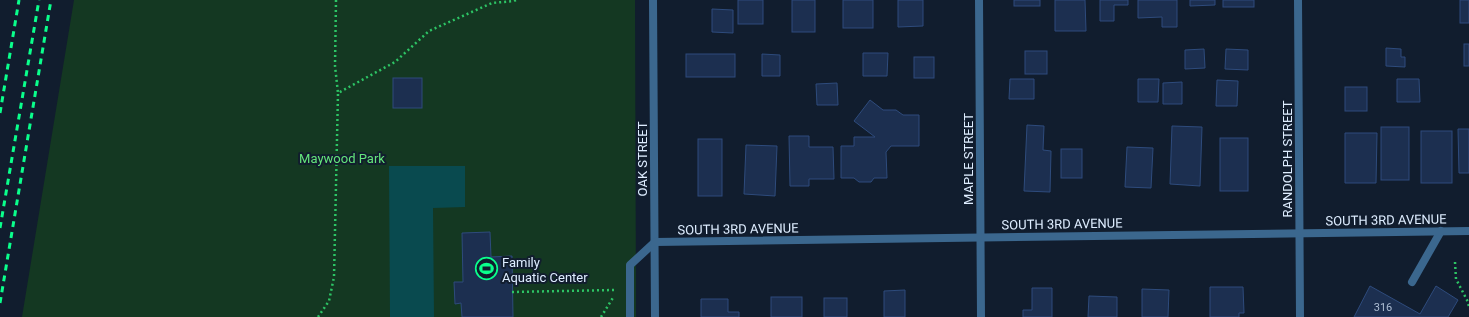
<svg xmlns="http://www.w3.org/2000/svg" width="1469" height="317" font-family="Roboto,sans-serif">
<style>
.green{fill:#143822}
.water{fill:#094a4f}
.building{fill:#1c2f50;stroke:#2e4b7c}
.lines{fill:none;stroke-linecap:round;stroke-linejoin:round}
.path{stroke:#2dc465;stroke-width:2.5;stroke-dasharray:2 3;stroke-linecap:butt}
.lane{stroke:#3b678e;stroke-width:8}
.street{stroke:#3b678e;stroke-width:8}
.rail{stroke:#0aff8c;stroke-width:3;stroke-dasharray:6 5;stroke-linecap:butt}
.labels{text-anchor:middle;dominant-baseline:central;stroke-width:4;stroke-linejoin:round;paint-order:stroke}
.number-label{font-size:11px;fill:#aebed3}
.park-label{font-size:13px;fill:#64e57b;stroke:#111d2e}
.street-label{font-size:13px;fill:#deedff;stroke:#111d2e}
.poi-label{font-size:13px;fill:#deedff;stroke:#111d2e;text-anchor:start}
</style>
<rect width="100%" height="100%" fill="#111d2e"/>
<!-- green -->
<path class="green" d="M74,0H635L636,317H22Z"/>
<!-- water -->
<path class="water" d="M389,166H465V207L433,208L434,317H390Z"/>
<!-- building -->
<g class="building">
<rect x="738" y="0" width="25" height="24"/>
<rect x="792" y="0" width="23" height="32"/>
<rect x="843" y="0" width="30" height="28"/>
<path d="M898,0H923V26L898,27Z"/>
<rect x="1014" y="0" width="26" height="6"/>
<path d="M1055,0H1085L1086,31H1055Z"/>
<path d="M1100,0H1128V5H1114V21H1100Z"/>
<path d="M1138,0H1177V27H1162V17L1138,18Z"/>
<path d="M1190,0H1215V5L1190,6Z"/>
<rect x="1223" y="0" width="31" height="7"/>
<rect x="1460" y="0" width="9" height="23"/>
<path d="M712,9L733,10V33L712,32Z"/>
<rect x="1464" y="44" width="5" height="22"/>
<path d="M1386,48L1401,49V57H1405V67L1386,66Z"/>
<path d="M1204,49L1205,68L1185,69V50Z"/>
<path d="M1226,49L1248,50V70L1225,69Z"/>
<rect x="1025" y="51" width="22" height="23"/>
<path d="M863,53H888L887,76H863Z"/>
<rect x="686" y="54" width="49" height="23"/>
<path d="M762,54L780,55V76H762Z"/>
<rect x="914" y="57" width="20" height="21"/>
<rect x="393" y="78" width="29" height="30"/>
<path d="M1010,79H1034V99H1009Z"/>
<path d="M1138,79H1159L1158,102H1138Z"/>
<path d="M1397,79H1419L1420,102H1397Z"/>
<path d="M1217,80L1238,81L1237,106H1216Z"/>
<path d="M1182,82V104H1163V83Z"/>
<path d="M837,83L838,105H817L816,84Z"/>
<rect x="1345" y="87" width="22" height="24"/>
<path d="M870,100L883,110H896L903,115H919V146H891L886,152L887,178H874L871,182H859L854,178H841V146H854V137H875L854,121Z"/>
<path d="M1027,125L1044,126L1043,150L1051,151L1050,192L1024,191Z"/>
<path d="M1172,126L1202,127L1200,186L1170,184Z"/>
<rect x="1381" y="127" width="28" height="53"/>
<path d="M1458,129H1469V173H1459Z"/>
<rect x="1421" y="131" width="31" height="52"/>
<path d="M1345,133H1377L1376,183H1345Z"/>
<path d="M789,136H809V147H833L834,179H809V186H790Z"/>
<rect x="1220" y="138" width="28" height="53"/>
<rect x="698" y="139" width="24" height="57"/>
<path d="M746,145L777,146L775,196L744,194Z"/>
<path d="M1127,147L1153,148L1151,188L1125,187Z"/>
<rect x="1061" y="149" width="21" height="29"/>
<path d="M490,232L491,257L512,256L513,317H462L461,303L455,304L454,282H463L462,233Z"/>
<path d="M1370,286L1420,314L1436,286L1458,300L1448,317H1354Z"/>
<path d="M1210,287H1243L1244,313H1239V317H1210Z"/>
<path d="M1032,288H1052V317H1023V310H1032Z"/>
<path d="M1142,289L1169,290L1168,317H1142Z"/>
<path d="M905,290V317H884V291Z"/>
<path d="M1089,296L1117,297V317H1088Z"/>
<rect x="771" y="297" width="31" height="20"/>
<rect x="824" y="298" width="23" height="19"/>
<path d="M701,299H728V312H739V317H701Z"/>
</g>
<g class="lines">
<!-- path -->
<g class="path">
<path d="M336,0L335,66L338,93"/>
<path d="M1455,262L1456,279L1468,302L1469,307"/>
<path d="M512,292L614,290"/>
<path d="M318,317L329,301L334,277L338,93L395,62L429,31L492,3L514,1L516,0"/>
<path d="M601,317L614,296"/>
</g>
<!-- lane -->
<g class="lane">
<path d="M1412,282L1441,231"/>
<path d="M630,317V265L655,242"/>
</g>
<!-- street -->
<g class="street">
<path d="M653,0L655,317"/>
<path d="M979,0L981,317"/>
<path d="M1298,0L1300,317"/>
<path d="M655,242L1469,231"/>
</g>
<!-- rail -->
<g class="rail">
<path d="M0,113L19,0"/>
<path d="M0,228L39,0"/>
<path d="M0,303L51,0"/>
</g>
</g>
<!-- icons -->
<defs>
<symbol id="stadium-ring" viewBox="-11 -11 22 22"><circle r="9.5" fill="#111d2e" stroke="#0aff8c" stroke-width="1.5"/><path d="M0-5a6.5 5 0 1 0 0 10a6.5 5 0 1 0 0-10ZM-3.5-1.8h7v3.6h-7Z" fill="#0aff8c"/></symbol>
</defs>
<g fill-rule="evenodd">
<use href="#stadium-ring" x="474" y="256" width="25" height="25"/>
</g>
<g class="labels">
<!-- number labels -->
<g class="number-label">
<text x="1383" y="307">316</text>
</g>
<!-- park labels -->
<g class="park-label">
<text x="342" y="158">Maywood Park</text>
</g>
<!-- street labels -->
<g class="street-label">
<text transform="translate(642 159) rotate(-90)">OAK STREET</text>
<text transform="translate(968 159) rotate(-90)">MAPLE STREET</text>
<text transform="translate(1287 159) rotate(-90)">RANDOLPH STREET</text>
<text transform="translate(1386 220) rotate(-1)">SOUTH 3RD AVENUE</text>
<text transform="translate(1062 224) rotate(-1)">SOUTH 3RD AVENUE</text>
<text transform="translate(738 229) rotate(-1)">SOUTH 3RD AVENUE</text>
</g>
<!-- poi labels -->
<g class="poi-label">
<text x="502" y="262">Family<tspan x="502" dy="15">Aquatic Center</tspan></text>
</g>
</g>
</svg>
